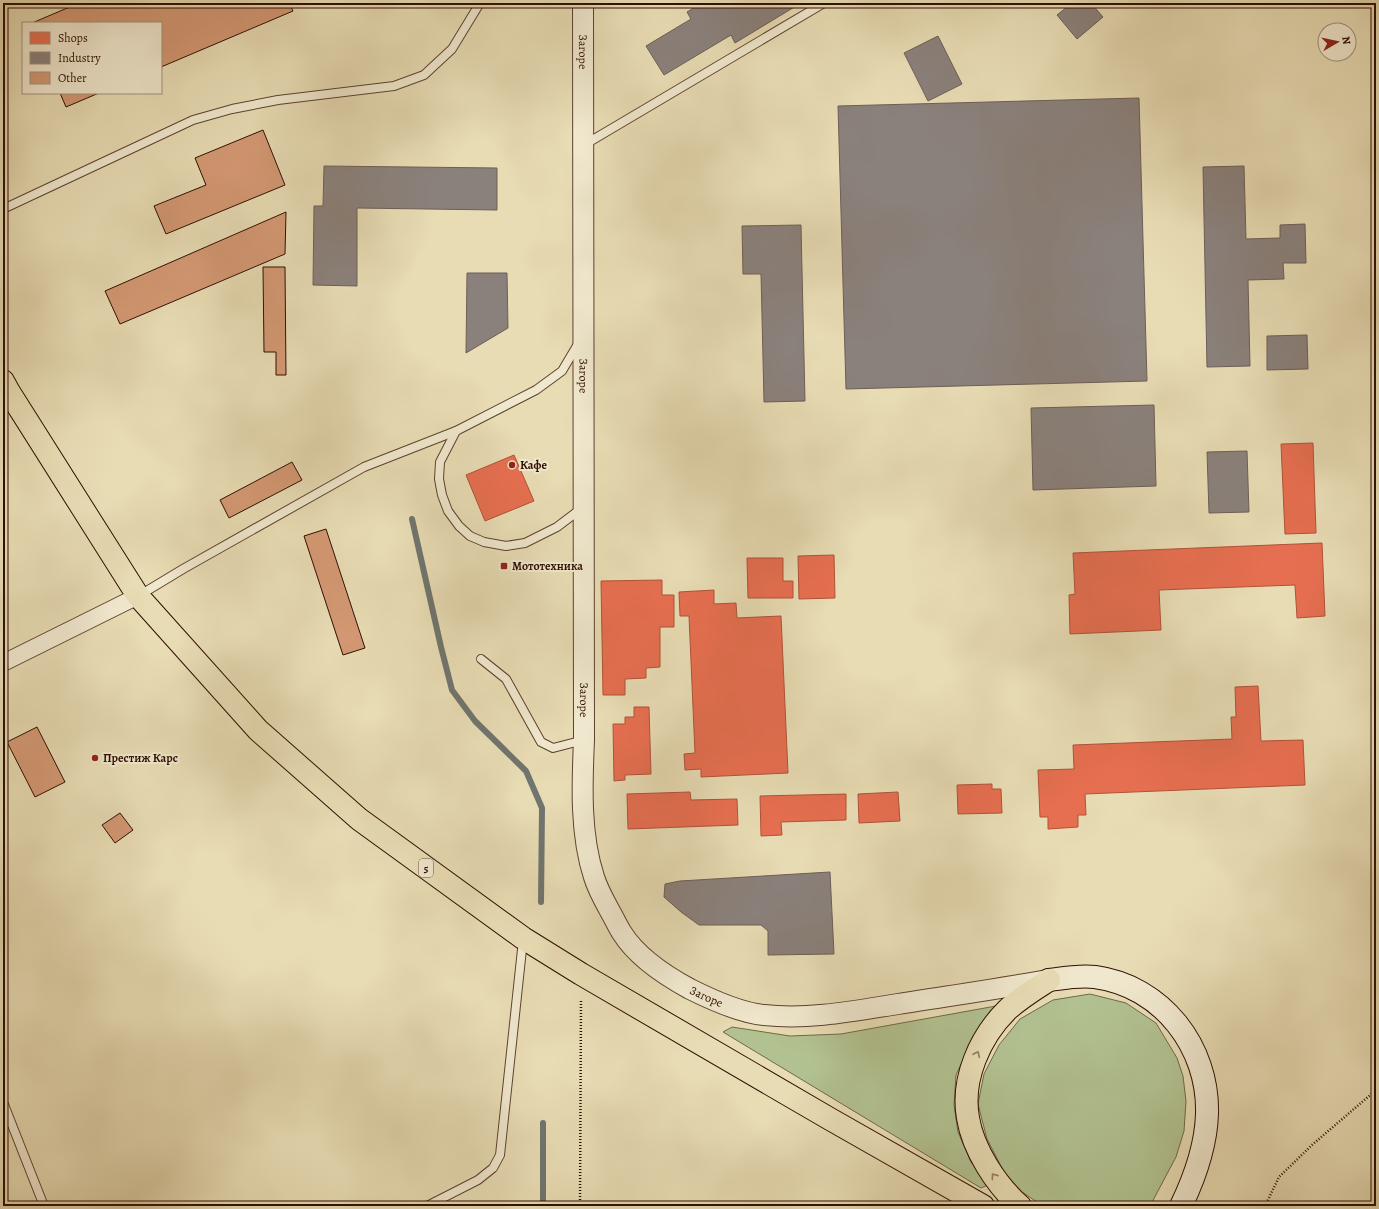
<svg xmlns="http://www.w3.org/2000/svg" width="1379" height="1209" font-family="Alegreya,serif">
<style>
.green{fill:#b2c190;stroke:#706848}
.shops{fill:#e76f51;stroke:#b05239}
.industry{fill:#8a817c;stroke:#6e5e57}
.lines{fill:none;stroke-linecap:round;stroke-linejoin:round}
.stream{stroke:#70756f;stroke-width:6}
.building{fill:#d49974;stroke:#2e0e01}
.service-casing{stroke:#5c422e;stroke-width:10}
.minor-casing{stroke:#5c422e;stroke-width:18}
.tertiary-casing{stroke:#5c422e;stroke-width:22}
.secondary-casing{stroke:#2e0e01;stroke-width:24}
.primary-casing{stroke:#2e0e01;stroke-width:24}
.path{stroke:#2e0e01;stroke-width:2.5;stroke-dasharray:1 2;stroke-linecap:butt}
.service{stroke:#f0e8ce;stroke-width:8}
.minor{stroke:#f0e8ce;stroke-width:16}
.tertiary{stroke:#f0e8ce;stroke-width:20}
.secondary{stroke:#f0e8ce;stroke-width:22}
.primary{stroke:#e8dcb4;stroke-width:22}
.oneway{stroke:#947f63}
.poi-dot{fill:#8f2418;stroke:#f0e8ce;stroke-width:1.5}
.labels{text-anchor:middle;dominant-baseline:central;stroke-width:4;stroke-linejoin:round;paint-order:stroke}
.shield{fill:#f0e8ce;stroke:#684f3e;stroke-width:1}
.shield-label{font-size:11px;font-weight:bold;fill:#2e0e01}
.street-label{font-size:12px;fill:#2e0e01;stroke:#f0e8ce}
.poi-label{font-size:12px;font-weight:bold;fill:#2e0e01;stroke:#f0e8ce;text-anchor:start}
</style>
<rect width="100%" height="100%" fill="#e8dcb4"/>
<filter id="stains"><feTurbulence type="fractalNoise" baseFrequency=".005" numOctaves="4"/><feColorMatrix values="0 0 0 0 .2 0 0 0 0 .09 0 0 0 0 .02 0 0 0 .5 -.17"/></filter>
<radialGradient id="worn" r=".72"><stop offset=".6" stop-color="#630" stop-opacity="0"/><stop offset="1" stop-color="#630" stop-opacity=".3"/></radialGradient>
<!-- green -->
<g class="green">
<path d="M1090,994L1126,1003L1156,1023L1177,1058L1183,1076L1186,1101L1184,1131L1176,1157L1150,1206H1043L1022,1192L1004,1172L987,1139L978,1104L984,1074L999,1045L1020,1019L1053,1000Z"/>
<path d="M996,1006L968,1049L956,1075L954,1105L958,1132L971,1162L990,1184L981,1188L723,1032L732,1027L790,1036L841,1034Z"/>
</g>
<!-- shops -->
<g class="shops">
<path d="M1313,443L1316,533L1285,534L1281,444Z"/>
<path d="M514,455L534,501L485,521L466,475Z"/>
<path d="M1322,543L1325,616L1297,618L1295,585L1159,590L1161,630L1070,634L1069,595L1075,594L1073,553Z"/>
<path d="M834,555L835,598L799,599L798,556Z"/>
<path d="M747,558H783V581H793V598H748Z"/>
<path d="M662,580V595H674V627H660V667L646,668V678L625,679V695H603L601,581Z"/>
<path d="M714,590V604L736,603L737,618L781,616L788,773L701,777V769L685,770L684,754L695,753L689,616H680L679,592Z"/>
<path d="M1258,686L1261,741L1303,740L1305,785L1085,794L1086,815H1078V827L1048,829V817H1040L1038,770L1074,769L1073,745L1232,739L1231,717H1236L1235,687Z"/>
<path d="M634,707H649L651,774L625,775V780L614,781L613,724H625V717H634Z"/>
<path d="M992,784V789H1001L1002,813L958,814L957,785Z"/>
<path d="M690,792L691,800L737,799L738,825L628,829L627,794Z"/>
<path d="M898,792L900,821L859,823L858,794Z"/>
<path d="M846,794V820L781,822L782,835L761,836L760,796Z"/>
</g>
<!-- industry -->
<g class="industry">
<path d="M702,3H801L735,43L731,35L664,75L646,46L691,19L687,12Z"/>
<path d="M1072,3H1091L1103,17L1077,39L1057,15Z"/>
<path d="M938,36L962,84L928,101L904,53Z"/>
<path d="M1139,98L1147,381L846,389L838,106Z"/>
<path d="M324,166L497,168V210L357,208V286L313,285L314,206H323Z"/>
<path d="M1244,166L1246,239L1280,238V225L1305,224L1306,263H1283L1284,279L1248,280L1250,366L1207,367L1203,167Z"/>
<path d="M801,225L805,401L764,402L761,274H743L742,226Z"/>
<path d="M467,273H507L508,328L466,353Z"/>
<path d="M1307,335L1308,369L1267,370V336Z"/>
<path d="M1154,405L1156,486L1033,490L1031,408Z"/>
<path d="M1247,451L1249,512L1209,513L1207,452Z"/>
<path d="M830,872L834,954L768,955V931L761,925H699L681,912L664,897L665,884L680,881Z"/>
</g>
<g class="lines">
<!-- stream -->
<g class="stream">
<path d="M412,519L441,647L452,690L475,721L526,771L542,808L541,902"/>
<path d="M543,1123V1206"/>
</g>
</g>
<!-- building -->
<g class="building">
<path d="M79,3H289L293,11L161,67V23H32Z"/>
<path d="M60,93H99L66,107Z"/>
<path d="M263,130L285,185L166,234L154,206L206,185L195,158Z"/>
<path d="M286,212L285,254L120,324L105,291Z"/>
<path d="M263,267H285L286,375H276V352H264Z"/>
<path d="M292,462L302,480L229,518L220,500Z"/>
<path d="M326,529L365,648L343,655L304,536Z"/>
<path d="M37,727L65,782L35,797L7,742Z"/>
<path d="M120,813L133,830L115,843L102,825Z"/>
</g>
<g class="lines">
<defs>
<g id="service">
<path d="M584,145L824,3"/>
<path d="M3,209L193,120L232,109L278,100L394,86L424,75L452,49L480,3"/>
<path d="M578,344L562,371L536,390L456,431L440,462L439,479L442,495L448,511L459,526L470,536L484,542L506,546L525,543L557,527L582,508"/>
<path d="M140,595L183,569L364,467L456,431"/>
<path d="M481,659L506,679L541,742L553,748L584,740"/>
<path d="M3,1102L44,1206"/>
<path d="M427,1206L478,1180L493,1168L500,1155L523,940"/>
</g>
<path id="minor" d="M3,663L138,596"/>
<g id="tertiary">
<path id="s1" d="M583,3L584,740C582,785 580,834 594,877C598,890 605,902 611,913C615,920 618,927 622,933C637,957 666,976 690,989C710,999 742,1013 764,1015C809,1020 854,1011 898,1004C948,996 998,989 1047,980"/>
</g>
<path id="secondary" d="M1049,980C1064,978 1080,975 1095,977C1162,986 1209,1047 1207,1114C1206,1146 1195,1177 1181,1206"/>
<g id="primary">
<path d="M3,381L9,392L138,596L258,730L359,819L523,938L581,974L830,1119L983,1206"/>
<path d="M1020,1206C996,1185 973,1149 968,1118C961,1079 980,1037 1007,1010C1020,998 1035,989 1049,980"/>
</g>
</defs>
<!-- service casing -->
<use href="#service" class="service-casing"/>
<!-- minor casing -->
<use href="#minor" class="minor-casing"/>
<!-- tertiary casing -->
<use href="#tertiary" class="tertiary-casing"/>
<!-- secondary casing -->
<use href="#secondary" class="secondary-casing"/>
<!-- primary casing -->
<use href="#primary" class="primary-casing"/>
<!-- path -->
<g class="path">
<path d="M580,1206L581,999"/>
<path d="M1265,1206L1279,1177L1312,1145L1376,1090"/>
</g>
<!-- service -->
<use href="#service" class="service"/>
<!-- minor -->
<use href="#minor" class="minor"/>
<!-- tertiary -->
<use href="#tertiary" class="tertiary"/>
<!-- secondary -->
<use href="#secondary" class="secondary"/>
<!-- primary -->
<use href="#primary" class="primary"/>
</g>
<!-- one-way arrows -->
<defs><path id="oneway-chevron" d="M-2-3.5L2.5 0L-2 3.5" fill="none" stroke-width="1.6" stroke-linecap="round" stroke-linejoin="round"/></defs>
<g class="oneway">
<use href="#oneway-chevron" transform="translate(977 1054) rotate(-65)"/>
<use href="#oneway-chevron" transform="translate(994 1176) rotate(-125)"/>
</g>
<!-- markers -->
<g class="poi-dot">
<circle cx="512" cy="465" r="4"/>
<rect x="500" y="562" width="8" height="8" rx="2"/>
<circle cx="95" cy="758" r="4"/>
</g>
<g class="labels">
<!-- shield labels -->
<rect class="shield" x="419" y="859" width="14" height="18" rx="3"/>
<g class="shield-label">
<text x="426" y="868">5</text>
</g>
<!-- street labels -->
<g class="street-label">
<text stroke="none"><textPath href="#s1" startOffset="49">Загоре</textPath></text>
<text stroke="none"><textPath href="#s1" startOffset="373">Загоре</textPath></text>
<text stroke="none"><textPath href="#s1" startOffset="697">Загоре</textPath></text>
<text stroke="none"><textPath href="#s1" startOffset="1045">Загоре</textPath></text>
</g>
<!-- poi labels -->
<g class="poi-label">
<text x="520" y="465">Кафе</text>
<text x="512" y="566">Мототехника</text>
<text x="103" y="758">Престиж Карс</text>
</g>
</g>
<!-- margin -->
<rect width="1379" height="1209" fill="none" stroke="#e8dcb4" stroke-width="16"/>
<rect x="4" y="4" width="1371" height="1201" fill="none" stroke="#2e0e01" stroke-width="2"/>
<rect x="8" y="8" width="1363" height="1193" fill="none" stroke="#2e0e01"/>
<!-- legend -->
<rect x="22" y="22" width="140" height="72" fill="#f0e8ce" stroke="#a2917c"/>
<rect x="30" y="32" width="20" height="12" fill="#e76f51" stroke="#a2917c"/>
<text x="58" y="42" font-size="12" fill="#2e0e01">Shops</text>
<rect x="30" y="52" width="20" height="12" fill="#8a817c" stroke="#a2917c"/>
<text x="58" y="62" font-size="12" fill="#2e0e01">Industry</text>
<rect x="30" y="72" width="20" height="12" fill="#d49974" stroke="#a2917c"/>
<text x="58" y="82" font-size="12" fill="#2e0e01">Other</text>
<!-- north arrow -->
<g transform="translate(1337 42) rotate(81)"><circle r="19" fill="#f0e8ce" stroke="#a2917c"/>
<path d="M0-3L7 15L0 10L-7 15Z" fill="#8f2418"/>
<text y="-6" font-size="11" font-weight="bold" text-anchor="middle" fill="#2e0e01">N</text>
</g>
<rect width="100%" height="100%" filter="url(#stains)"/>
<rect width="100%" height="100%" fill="url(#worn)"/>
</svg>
